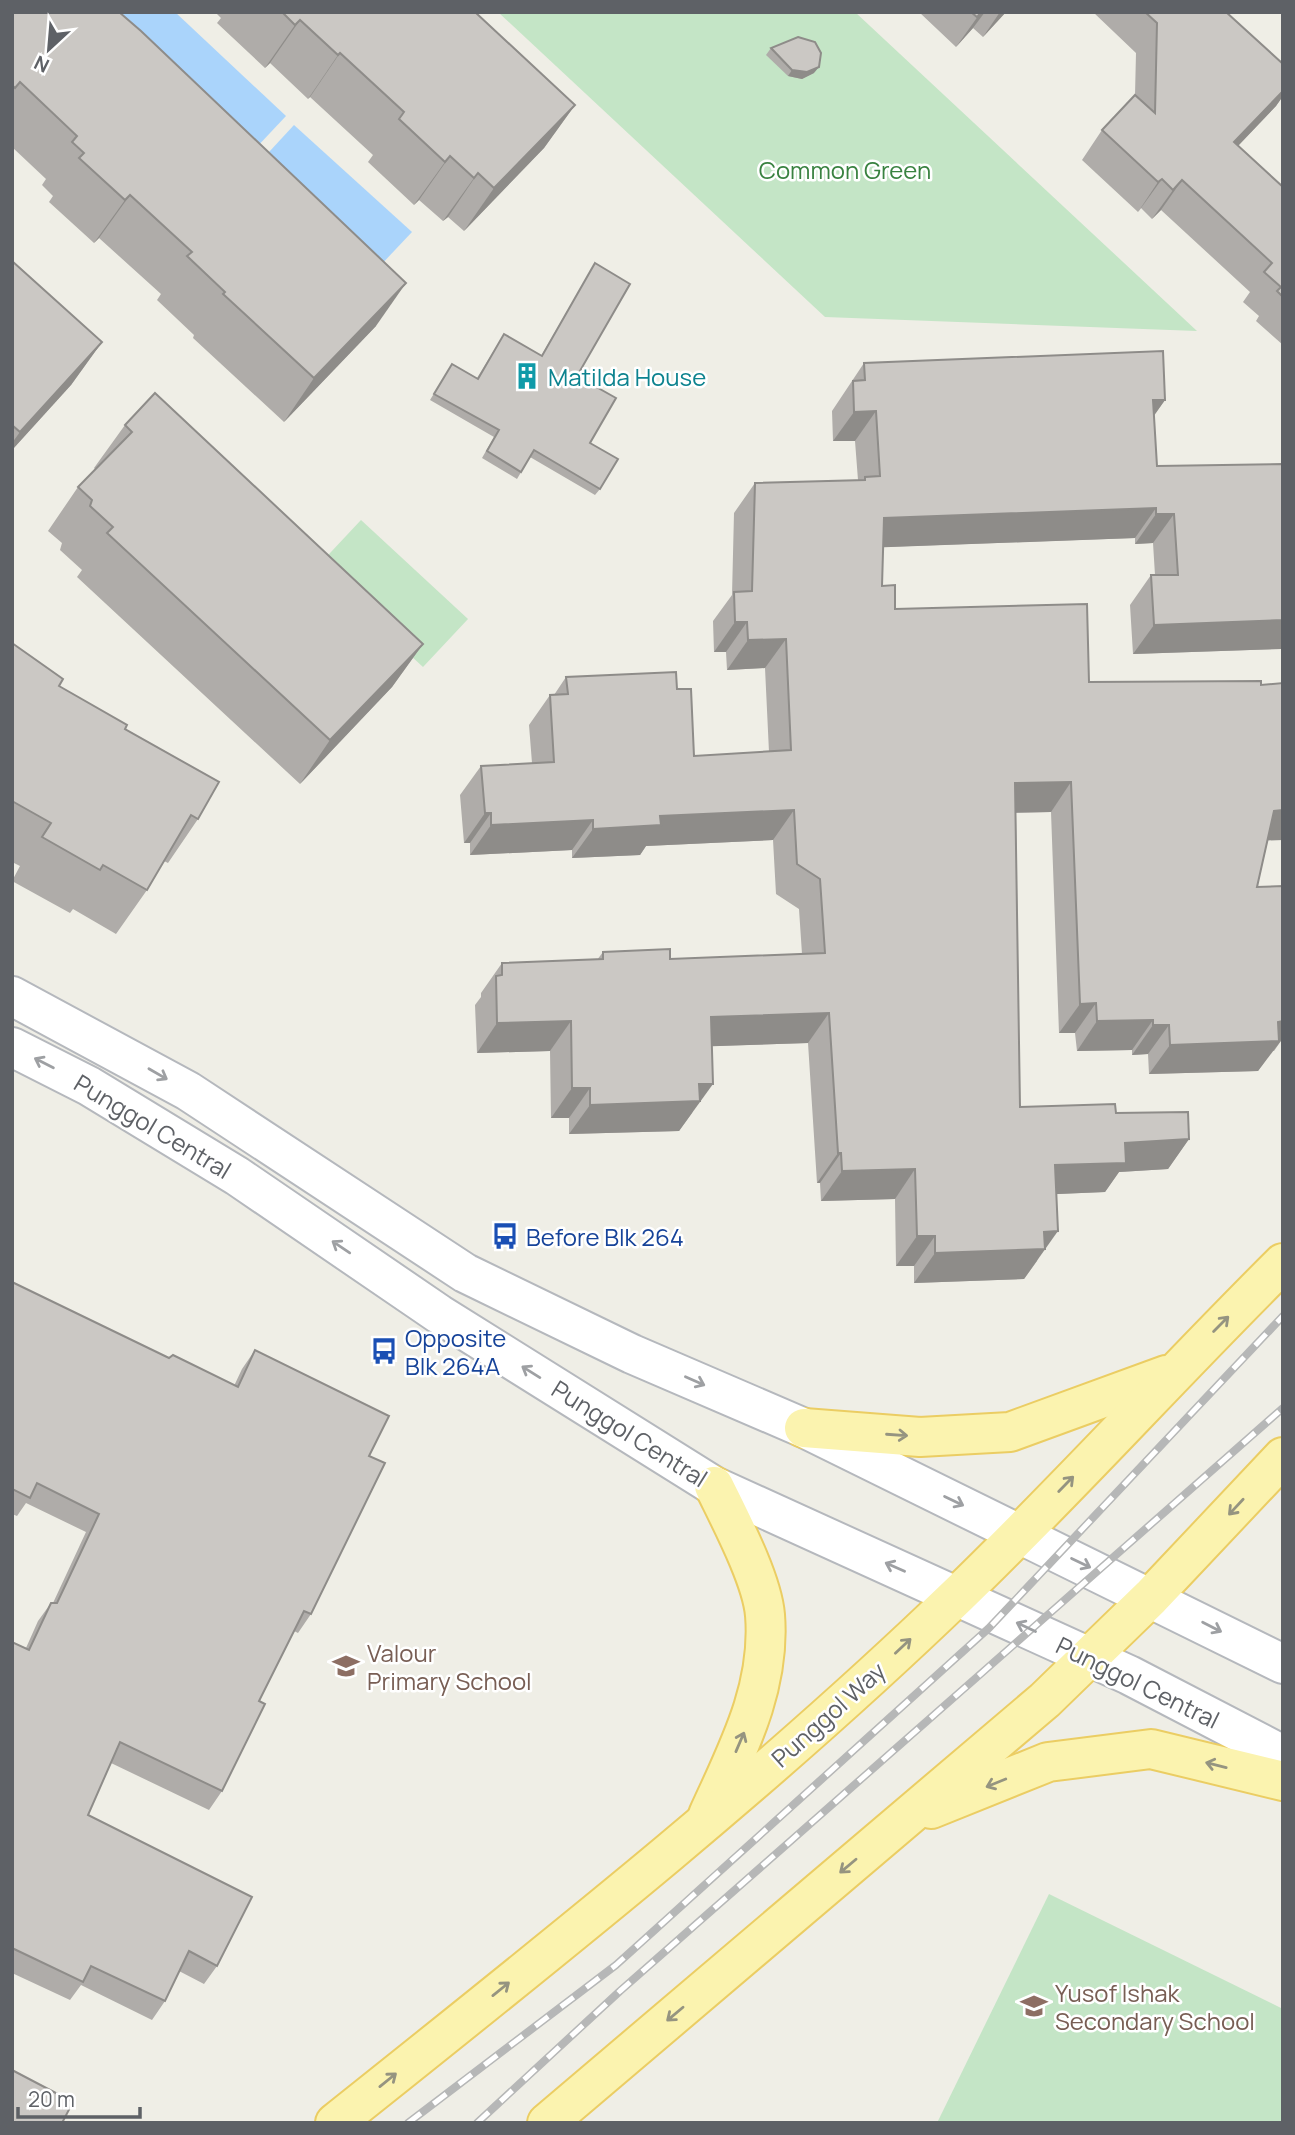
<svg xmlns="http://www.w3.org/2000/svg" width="1295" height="2135" font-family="Manrope,sans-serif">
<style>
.green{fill:#c4e5c6}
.water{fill:#aad4fb}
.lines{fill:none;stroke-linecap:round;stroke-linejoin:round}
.secondary-casing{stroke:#b5b8bd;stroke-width:42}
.primary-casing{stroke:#ebcd63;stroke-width:42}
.secondary{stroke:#fff;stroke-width:38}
.primary{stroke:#fbf3af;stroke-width:38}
.rail-casing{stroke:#b6b7b7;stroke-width:8}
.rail{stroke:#fff;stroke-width:5;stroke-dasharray:16;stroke-linecap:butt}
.wall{fill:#afaca9}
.shaded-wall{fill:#8e8c89}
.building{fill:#cbc8c4;stroke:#8e8c89;stroke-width:2}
.oneway{stroke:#9ea0a3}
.oneway2{stroke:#959480}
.labels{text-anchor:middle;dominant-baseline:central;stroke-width:5;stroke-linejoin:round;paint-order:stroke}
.park-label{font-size:24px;fill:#398240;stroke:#fff}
.culture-label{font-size:24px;fill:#0d838f;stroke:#fff;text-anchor:start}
.street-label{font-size:24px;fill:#5e6166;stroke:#fff}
.transit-label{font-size:24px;fill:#164399;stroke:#fff;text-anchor:start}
.education-label{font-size:24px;fill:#785e54;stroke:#fff;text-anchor:start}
</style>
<rect width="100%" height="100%" fill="#efeee6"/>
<!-- green -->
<g class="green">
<path d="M498,12H855L1197,331L825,317Z"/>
<path d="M361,520L468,619L423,667L316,568Z"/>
<path d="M1049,1894L1283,2009V2123H937Z"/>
</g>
<!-- water -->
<g class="water">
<path d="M69,12H175L286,116L236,169Z"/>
<path d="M294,125L412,232L361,286L245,178Z"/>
</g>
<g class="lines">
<defs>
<g id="secondary">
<path d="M12,996L188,1091L465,1273L632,1354L804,1428L1283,1664"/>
<path d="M12,1047L89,1086L237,1176L439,1314L714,1486L1129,1675L1283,1755"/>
</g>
<g id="primary">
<path d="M804,1428L920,1437L1010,1432L1166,1375"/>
<path d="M931,1809L1048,1762L1151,1749L1283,1781"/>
<path d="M708,1815C737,1751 771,1688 765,1615C762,1579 730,1519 714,1486"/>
<path d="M335,2123C548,1953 762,1784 958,1595C1070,1487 1173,1372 1283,1263"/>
<path d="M547,2123L1045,1700L1151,1597L1283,1457"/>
</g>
</defs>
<!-- secondary casing -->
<use href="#secondary" class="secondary-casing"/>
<!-- primary casing -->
<use href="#primary" class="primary-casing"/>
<!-- secondary -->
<use href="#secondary" class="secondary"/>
<!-- primary -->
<use href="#primary" class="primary"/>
<defs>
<g id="rail">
<path d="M408,2123L616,1965L989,1628L1283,1316"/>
<path d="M477,2123L620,1991L1283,1408"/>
</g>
</defs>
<!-- rail casing -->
<use href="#rail" class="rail-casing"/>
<!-- rail -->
<use href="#rail" class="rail"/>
</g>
<!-- wall -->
<g class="wall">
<path d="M12,12L376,326L284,422L193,338L194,335L157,300L161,294L99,238L94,243L49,202L53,196L42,185L46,179L12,147Z"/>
<path d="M215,12H475L575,105L544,148L464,231L448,217L443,221L419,200L414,205L368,162L373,155L310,97L308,99L270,63L265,68L217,23L221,18Z"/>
<path d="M919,12H1006L983,37L973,28L956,47Z"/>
<path d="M1093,12H1226L1283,64V96L1276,106L1238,146L1283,187V345L1256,321L1259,316L1243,302L1250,292L1161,210L1152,219L1141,208L1138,212L1082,160L1102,130L1135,95L1136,53Z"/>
<path d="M771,48L814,73L802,79L788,76L766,55Z"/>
<path d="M12,261L102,342L71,385L12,450Z"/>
<path d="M595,263L577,376L590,443L600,489L595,495L530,457L517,479L482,458L494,437L430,400L452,364L477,378L504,334L541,356Z"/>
<path d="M864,363L1165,400L1154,415L1157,466L1281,649L1133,654L1130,605L1151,575H1155L1153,543L1135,544V538L883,547L882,586L895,609L1089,682L1268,840L1257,887L1283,886V1038L1274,1051H1272L1258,1071L1149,1074L1148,1054L1132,1055V1050L1077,1051L1075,1033H1059L1051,812L1016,813L1020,1107L1116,1113L1189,1139L1168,1169L1119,1172L1105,1192L1056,1194L1037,1261L1024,1279L914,1283V1266H896L895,1199L821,1201L820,1183H817L808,1043L712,1046L692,1113L679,1131L569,1134V1118H551L550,1051L477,1053L475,1005L481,997V993L502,963L597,960L603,952L670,959L802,954L799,909L776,894L773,840L646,846L640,855L572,858V850L470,855V843H464L460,795L481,766L532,763L529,725L550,695H554L566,677L677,689L694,756L769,752L765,668L727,670L726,652H714L713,621L732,595L734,513L755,483L858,480L855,441H833L832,411Z"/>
<path d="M125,425L423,644L392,687L300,784L77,577L82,570L60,550L62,543L48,531L78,487L95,469L94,468Z"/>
<path d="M12,643L59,686L125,729L198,819L168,863L164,861L147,890L116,934L73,909L70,913L12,881L20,866L12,862Z"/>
<path d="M12,1282L169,1358L234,1386L242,1369L255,1350L369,1456L311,1614L298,1633L294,1631L259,1701L222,1791L209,1810L111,1763L88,1815L217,1966L204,1984L179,1971L165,2001L152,2020L81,1985L70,2000L12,1973V1642L26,1648L38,1621L51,1603H53L86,1532L26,1503L17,1516L12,1514Z"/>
</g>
<!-- shaded-wall -->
<g class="shaded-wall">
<path d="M981,12H985L973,28L956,47Z"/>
<path d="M1000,12H1006L983,37Z"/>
<path d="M300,20L270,63L265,68L295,25Z"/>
<path d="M340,53L310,97L308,99L338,55Z"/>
<path d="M819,67L814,73L802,79L788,76L792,70Z"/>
<path d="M1283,91V96L1276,106L1214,171L1234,142Z"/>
<path d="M575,105L544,148L464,231L494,188Z"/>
<path d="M450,156L419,200L414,205L445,162Z"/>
<path d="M478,173L448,217L443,221L474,178Z"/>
<path d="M1162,179L1141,208L1138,212L1158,182Z"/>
<path d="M1182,180L1161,210L1152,219L1173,190Z"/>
<path d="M130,195L99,238L94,243L125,200Z"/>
<path d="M406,283L376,326L284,422L314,378Z"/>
<path d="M102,342L71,385L12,450V443L20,432Z"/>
<path d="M1153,400H1165L1144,430Z"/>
<path d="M876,411L855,441H833L854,412Z"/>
<path d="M1156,508L1135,538L864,548L884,518Z"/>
<path d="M1156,514H1174L1153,543L1135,544Z"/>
<path d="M1283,620V647L1281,649L1133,654L1154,625Z"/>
<path d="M735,622H747L726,652H714Z"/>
<path d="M786,639L765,668L727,670L748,640Z"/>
<path d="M423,644L392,687L300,784L330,740Z"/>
<path d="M1071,782L1051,812L994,813L1015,783Z"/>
<path d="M794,810L773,840L646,846L640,855L572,858L593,829L660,816Z"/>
<path d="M1283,810V840L1253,841L1274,811Z"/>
<path d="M485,813H491L470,843H464Z"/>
<path d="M593,820L572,850L470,855L491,825Z"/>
<path d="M1096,1003L1075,1033H1059L1080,1004Z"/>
<path d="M829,1013L808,1043L690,1047L711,1017Z"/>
<path d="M1153,1020L1132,1050L1077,1051L1097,1021Z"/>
<path d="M571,1021L550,1051L477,1053L497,1023Z"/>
<path d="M1283,1021V1038L1258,1071L1149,1074L1170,1045Z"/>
<path d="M1153,1025H1169L1148,1054L1132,1055Z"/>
<path d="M699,1084H713L679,1131L569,1134L590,1105Z"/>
<path d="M572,1088H590L569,1118H551Z"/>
<path d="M1189,1139L1168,1169L1119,1172L1105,1192L1035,1195L1055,1165L1125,1143Z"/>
<path d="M838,1153H841L820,1183H817Z"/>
<path d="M915,1169L895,1199L821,1201L842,1171Z"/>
<path d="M1058,1231L1024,1279L914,1283L935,1253L1044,1232Z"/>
<path d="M917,1236H935L914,1266H896Z"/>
</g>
<!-- building -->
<g class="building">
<path d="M12,12H119L141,31L406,283L314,378L223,294L225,292L187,256L192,252L130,195L125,200L79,158L84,153L72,142L77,136L20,82L15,88L12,85Z"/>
<path d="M282,12H475L575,105L494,188L478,173L474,178L450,156L445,162L399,119L404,112L340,53L338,55L300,20L295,25Z"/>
<path d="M971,12H981L977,17Z"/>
<path d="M1145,12H1226L1283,64V91L1234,142L1283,187V297L1277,291L1281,287L1264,272L1272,263L1182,180L1173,190L1162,179L1158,182L1102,130L1135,95L1155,113L1157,23Z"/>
<path d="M798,37L815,42L821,53L819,67L807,72L792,70L771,48Z"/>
<path d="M12,261L102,342L20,432L12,425Z"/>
<path d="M595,263L630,284L577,376L616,398L590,443L618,459L600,489L534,450L521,472L487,451L499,430L434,394L452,364L478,379L504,334L542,356Z"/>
<path d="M1163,351L1165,400H1153L1157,466L1282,464L1283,475V620L1154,625L1151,575H1178L1174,514H1156V508L884,518L882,586L895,585V609L1087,604L1089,682L1261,681V685L1283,683V810L1274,811L1257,887L1283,886V1021L1278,1022L1279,1041L1170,1045L1169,1025H1153V1020L1097,1021L1096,1003L1080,1004L1071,782L1015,783L1020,1107L1115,1104L1116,1113L1188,1112L1189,1139L1125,1143L1126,1163L1055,1165L1058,1231L1044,1232L1045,1249L935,1253V1236H917L915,1169L842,1171L841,1153H838L829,1013L711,1017L713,1084H699L700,1101L590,1105V1088H572L571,1021L497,1023L496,976L502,975V963L603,959V952L670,949V959L825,953L820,879L797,864L794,810L660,816L661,825L593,829V820L491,825V813H485L481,766L554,762L550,695L568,694L566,677L676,672L677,689H691L694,756L791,750L786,639L748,640L747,622H735L734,592L752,591L755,483L865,480V477L880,476L876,411L854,412L853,381L865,380L864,363Z"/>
<path d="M155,393L423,644L330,740L107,533L113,527L90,506L92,500L78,487L132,432L125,425Z"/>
<path d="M12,643L63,679L59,686L127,725L125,729L219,782L198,819L191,815L147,890L103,865L100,870L42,837L51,823L12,801Z"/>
<path d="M12,1282L169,1358L173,1355L238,1387L255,1350L389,1416L369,1456L385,1463L311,1614L304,1611L259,1701L265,1704L222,1791L120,1742L88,1815L252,1897L217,1966L189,1951L165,2001L91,1966L83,1982L12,1948V1642L29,1650L51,1603H57L99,1514L37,1483L30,1498L12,1489Z"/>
<path d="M12,2070L73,2102L62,2123H12Z"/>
</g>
<!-- one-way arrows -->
<defs><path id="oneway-shaft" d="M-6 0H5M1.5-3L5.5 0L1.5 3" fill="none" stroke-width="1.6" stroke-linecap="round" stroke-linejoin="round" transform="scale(1.75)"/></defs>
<g class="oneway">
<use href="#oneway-shaft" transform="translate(44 1063) rotate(-153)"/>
<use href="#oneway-shaft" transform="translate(158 1074) rotate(30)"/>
<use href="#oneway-shaft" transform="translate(341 1247) rotate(-146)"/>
<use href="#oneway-shaft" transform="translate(531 1372) rotate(-148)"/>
<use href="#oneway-shaft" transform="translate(695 1381) rotate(24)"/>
<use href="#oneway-shaft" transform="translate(954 1501) rotate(26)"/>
<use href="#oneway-shaft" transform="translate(1081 1563) rotate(26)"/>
<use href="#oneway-shaft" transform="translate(895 1567) rotate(-156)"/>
<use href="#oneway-shaft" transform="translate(1026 1627) rotate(-155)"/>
<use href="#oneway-shaft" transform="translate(1212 1627) rotate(27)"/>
</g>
<g class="oneway2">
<use href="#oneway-shaft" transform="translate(1221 1324) rotate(-45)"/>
<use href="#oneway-shaft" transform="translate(897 1435) rotate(4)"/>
<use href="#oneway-shaft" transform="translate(1066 1484) rotate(-46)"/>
<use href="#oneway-shaft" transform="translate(1236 1507) rotate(133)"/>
<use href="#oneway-shaft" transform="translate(903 1646) rotate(-43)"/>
<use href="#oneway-shaft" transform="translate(740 1742) rotate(-67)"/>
<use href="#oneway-shaft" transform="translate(1216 1765) rotate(-166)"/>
<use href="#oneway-shaft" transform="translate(996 1783) rotate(158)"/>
<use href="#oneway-shaft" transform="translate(848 1866) rotate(140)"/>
<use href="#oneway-shaft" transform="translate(501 1989) rotate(-39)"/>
<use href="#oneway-shaft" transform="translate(675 2014) rotate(140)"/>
<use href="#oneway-shaft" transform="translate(388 2080) rotate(-39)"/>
</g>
<!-- icons -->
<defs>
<symbol id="building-bare" viewBox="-9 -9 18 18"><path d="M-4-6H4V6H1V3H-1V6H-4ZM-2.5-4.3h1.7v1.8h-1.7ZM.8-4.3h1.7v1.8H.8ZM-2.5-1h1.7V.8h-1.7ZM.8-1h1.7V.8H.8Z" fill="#0f9aa8" stroke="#fff" stroke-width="2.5" paint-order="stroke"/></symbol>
<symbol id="bus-bare" viewBox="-9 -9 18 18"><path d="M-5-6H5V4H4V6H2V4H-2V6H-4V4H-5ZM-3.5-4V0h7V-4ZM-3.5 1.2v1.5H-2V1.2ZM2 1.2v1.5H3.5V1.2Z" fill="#1a4fb4" stroke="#fff" stroke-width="2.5" paint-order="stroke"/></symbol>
<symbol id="school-bare" viewBox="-9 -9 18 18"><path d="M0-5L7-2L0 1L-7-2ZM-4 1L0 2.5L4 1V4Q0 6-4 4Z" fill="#8d6e63" stroke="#fff" stroke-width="2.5" paint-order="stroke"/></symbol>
</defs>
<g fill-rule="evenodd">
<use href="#building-bare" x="508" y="357" width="38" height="38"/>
<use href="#bus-bare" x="486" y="1217" width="38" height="38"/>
<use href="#bus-bare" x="365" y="1332" width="38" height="38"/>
<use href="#school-bare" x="327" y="1647" width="38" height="38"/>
<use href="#school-bare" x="1015" y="1987" width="38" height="38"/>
</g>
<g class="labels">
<!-- park labels -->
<g class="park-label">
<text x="845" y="169">Common Green</text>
</g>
<!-- culture labels -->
<g class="culture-label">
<text x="548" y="376">Matilda House</text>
</g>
<!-- street labels -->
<g class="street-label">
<text transform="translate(153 1126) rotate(31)">Punggol Central</text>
<text transform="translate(630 1433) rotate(32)">Punggol Central</text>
<text transform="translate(1138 1682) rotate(26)">Punggol Central</text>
<text transform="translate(828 1714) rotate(-42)">Punggol Way</text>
</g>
<!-- transit labels -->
<g class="transit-label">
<text x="526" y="1236">Before Blk 264</text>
<text x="405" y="1337">Opposite<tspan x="405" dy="28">Blk 264A</tspan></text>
</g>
<!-- education labels -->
<g class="education-label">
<text x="367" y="1652">Valour<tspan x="367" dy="28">Primary School</tspan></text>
<text x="1055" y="1992">Yusof Ishak<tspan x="1055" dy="28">Secondary School</tspan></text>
</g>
</g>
<!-- border -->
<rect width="1295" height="2135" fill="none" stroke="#5e6166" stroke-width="28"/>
<!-- north arrow -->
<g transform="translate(49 49) rotate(206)" stroke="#ffffff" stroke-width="5" paint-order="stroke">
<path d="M0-5L12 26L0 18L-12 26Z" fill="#5e6166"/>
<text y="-10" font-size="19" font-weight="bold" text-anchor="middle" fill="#5e6166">N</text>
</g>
<!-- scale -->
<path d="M18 2107v10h122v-10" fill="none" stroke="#5e6166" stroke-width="3.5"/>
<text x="28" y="2107" font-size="21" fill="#5e6166" stroke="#ffffff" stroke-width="5" paint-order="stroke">20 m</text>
</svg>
